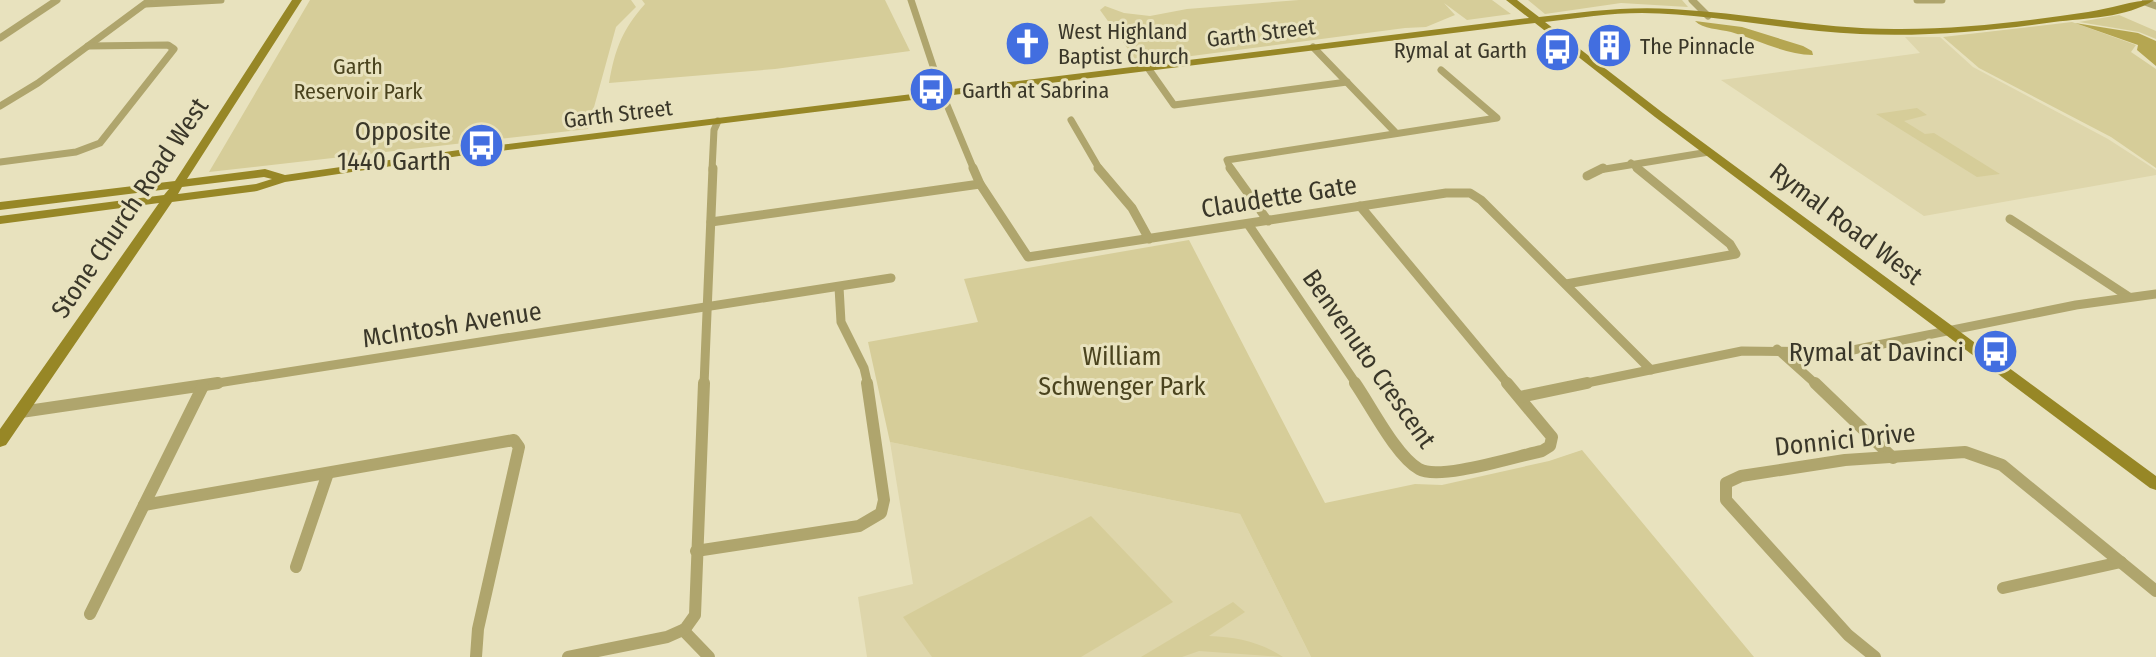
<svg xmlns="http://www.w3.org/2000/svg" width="2156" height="657" font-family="'Fira Sans Condensed',sans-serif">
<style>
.built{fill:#ded6ab}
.green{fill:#d6cd99}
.water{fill:#b5a651}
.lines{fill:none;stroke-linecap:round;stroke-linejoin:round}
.street-far2{stroke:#afa56d;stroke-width:7}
.street-far1{stroke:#afa56d;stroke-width:9}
.street{stroke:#afa56d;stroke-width:12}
.secondary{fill:#978726;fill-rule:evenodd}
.labels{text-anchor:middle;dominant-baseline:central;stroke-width:6;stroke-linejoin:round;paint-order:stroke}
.far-poi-label{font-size:22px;fill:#3a3729;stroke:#e8e2be;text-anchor:start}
.far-street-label{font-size:22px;fill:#3a3729;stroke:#e8e2be}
.far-park-label{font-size:22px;fill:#4a431e;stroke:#e8e2be}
.poi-label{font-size:26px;fill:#3a3729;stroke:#e8e2be;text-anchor:end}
.street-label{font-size:26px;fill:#3a3729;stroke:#e8e2be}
.park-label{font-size:26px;fill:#4a431e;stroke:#e8e2be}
</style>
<rect width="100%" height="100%" fill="#e8e2be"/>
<!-- built -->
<g class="built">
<path d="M1905,37H1940L1973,67L2108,139L2156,170V175L1924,216L1721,80L1920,53Z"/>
<path d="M890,442L1240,514L1311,657H867L858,597L913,584Z"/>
</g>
<!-- green -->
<g class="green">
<path d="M310,0H631L636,7L616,27L588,129L209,172Z"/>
<path d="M642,0H885L910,51L775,69L609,83C615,49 622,30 645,4Z"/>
<path d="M1299,0H1492L1511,14L1467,20L1444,3L1455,15L1426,27L1405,28L1138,63L1100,10L1105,6L1124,13L1150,16L1187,9Z"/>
<path d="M1528,0H1682L1688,7L1621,3L1545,14Z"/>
<path d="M2119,15L2156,31V39L2139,32L2079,22Z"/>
<path d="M2072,22L2136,45L2131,52L2156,69V168L2111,137L1979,68L1943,37Z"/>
<path d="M1917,108L1927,115L1904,121L1925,134L1934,133L2000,174L1977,177L1876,114Z"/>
<path d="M1189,240L1325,503L1415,484L1442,485L1549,461L1582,450L1754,657H1311L1240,514L890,442L868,342L978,322L964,279Z"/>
<path d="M1091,516L1173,602L1081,657H932L903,617Z"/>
<path d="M1233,602L1245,612L1209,636C1237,637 1260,642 1283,657L1199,651L1182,657H1141Z"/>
</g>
<!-- water -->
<g class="water">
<path d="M1695,21L1742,27L1803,46L1812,51L1813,55C1783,54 1759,40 1731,32C1719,29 1703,29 1695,21Z"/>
<path d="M2075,23L2138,33L2156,41V66L2137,50L2138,45Z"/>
</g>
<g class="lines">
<!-- street-far2 -->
<g class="street-far2">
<path d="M911,0L942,93L974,170"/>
<path d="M1692,0L1708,16"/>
<path d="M1917,0H1942"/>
<path d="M2145,2L2156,6"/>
<path d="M146,4L221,0"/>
<path d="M0,38L57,0"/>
<path d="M1313,47L1395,132"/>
<path d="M1148,68L1174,105L1347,82"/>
<path d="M0,106L38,83L150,0"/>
<path d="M1071,120L1100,170"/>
<path d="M0,162L76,152L100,143L174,49L168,45L88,46"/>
<path d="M1631,163L1640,170"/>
<path d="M712,170L714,130L718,121"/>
<path d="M1231,170L1227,160L1497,118L1441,70"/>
<path d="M1599,170L1709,152"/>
</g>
<!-- street-far1 -->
<g class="street-far1">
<path d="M973,168L980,184L1028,257L1446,193H1470L1481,200L1651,370"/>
<path d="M1098,168L1132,208L1149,239"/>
<path d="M1230,168L1268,221"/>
<path d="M1587,176L1603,168"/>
<path d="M1360,206L1509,385"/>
<path d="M2010,219L2129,297"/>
<path d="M711,222L980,184"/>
<path d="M1248,224L1357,385"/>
<path d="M1566,284L1736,254L1730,244L1637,168"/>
<path d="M839,287L841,322L864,368L868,385"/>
<path d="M1777,349L1817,385"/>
<path d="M205,385L891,278"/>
<path d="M704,385L713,168"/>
<path d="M1577,385L1742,351L1843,352L2076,305L2156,294"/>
</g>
<!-- street -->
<g class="street">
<path d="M1355,383C1371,406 1396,456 1419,469C1439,481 1517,456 1542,451L1550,446L1552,437L1507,383"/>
<path d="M1815,383L1893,458"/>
<path d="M1520,397L1587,383"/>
<path d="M21,412L218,383"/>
<path d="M144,505L514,440L519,447L478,629L476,657"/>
<path d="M696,551L859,526L881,513L884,500L867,383"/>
<path d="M296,567L328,473"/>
<path d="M2003,588L2121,562"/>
<path d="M90,614L203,386"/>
<path d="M683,630L709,657"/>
<path d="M568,657L667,637L685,629L695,615L704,383"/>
<path d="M1875,657L1848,635L1726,500V483L1741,476L1845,460L1965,452L2002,465L2156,591"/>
</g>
<!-- secondary -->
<path class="secondary" d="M292,0H302L187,179L265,169L285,175L459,150L1529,18L1506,0H1517L1539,17C1584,12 1627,6 1672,9C1749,13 1824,30 1901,29C1964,29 2027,21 2088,12C2110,9 2132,0 2154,0C2127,18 2085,18 2054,22C1989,31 1925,37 1860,34C1787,31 1715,14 1642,13C1610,13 1578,18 1545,22L1663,113L2156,476V490L2150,488L1655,117L1535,23L459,156L285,182L257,191L172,202L6,445L0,447V429L159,203L0,224V216L164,195L169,189L0,210V202L175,181ZM264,177L272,179L256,184L178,194L182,187Z"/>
</g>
<!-- icons -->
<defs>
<symbol id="church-disc" viewBox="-11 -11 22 22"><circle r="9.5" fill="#426ee0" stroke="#e8e2be"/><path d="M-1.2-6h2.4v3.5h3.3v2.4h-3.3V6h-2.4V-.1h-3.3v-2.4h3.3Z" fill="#fff"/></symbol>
<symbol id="building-disc" viewBox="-11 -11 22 22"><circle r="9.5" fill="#426ee0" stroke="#e8e2be"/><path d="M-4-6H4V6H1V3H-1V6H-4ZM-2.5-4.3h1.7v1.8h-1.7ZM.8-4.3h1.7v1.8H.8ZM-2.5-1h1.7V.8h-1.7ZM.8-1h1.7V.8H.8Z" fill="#fff"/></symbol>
<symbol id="bus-disc" viewBox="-11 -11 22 22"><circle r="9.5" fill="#426ee0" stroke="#e8e2be"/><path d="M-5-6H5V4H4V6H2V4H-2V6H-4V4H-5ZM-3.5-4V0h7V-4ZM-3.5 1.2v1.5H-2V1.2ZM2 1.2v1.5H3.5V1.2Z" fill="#fff"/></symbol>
</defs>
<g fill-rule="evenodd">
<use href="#church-disc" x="1002" y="18" width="51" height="51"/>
<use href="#building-disc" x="1584" y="20" width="51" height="51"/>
<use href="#bus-disc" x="1532" y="24" width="51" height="51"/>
<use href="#bus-disc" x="906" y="64" width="51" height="51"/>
<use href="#bus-disc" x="456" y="120" width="51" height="51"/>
<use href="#bus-disc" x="1970" y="326" width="51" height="51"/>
</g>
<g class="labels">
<!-- far-poi labels -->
<g class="far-poi-label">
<text x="1058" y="31">West Highland<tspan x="1058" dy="25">Baptist Church</tspan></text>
<text x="1640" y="46">The Pinnacle</text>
<text x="1527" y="50" text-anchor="end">Rymal at Garth</text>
<text x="962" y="90">Garth at Sabrina</text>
</g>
<!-- far-street labels -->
<g class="far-street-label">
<text transform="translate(1261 33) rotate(-7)">Garth Street</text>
<text transform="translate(618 114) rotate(-7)">Garth Street</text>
</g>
<!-- far-park labels -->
<g class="far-park-label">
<text x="358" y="66">Garth<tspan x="358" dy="25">Reservoir Park</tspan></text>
</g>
<!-- poi labels -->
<g class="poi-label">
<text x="451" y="131">Opposite<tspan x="451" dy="30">1440 Garth</tspan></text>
<text x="1964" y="352">Rymal at Davinci</text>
</g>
<!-- street labels -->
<g class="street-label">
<text transform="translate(1279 197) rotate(-9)">Claudette Gate</text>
<text transform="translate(130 208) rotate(-56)">Stone Church Road West</text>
<text transform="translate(1846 224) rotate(37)">Rymal Road West</text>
<text transform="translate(452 325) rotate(-9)">McIntosh Avenue</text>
<text transform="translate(1369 359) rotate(55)">Benvenuto Crescent</text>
<text transform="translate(1845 440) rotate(-6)">Donnici Drive</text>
</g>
<!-- park labels -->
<g class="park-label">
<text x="1122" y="356">William<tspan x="1122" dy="30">Schwenger Park</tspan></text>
</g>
</g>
</svg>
